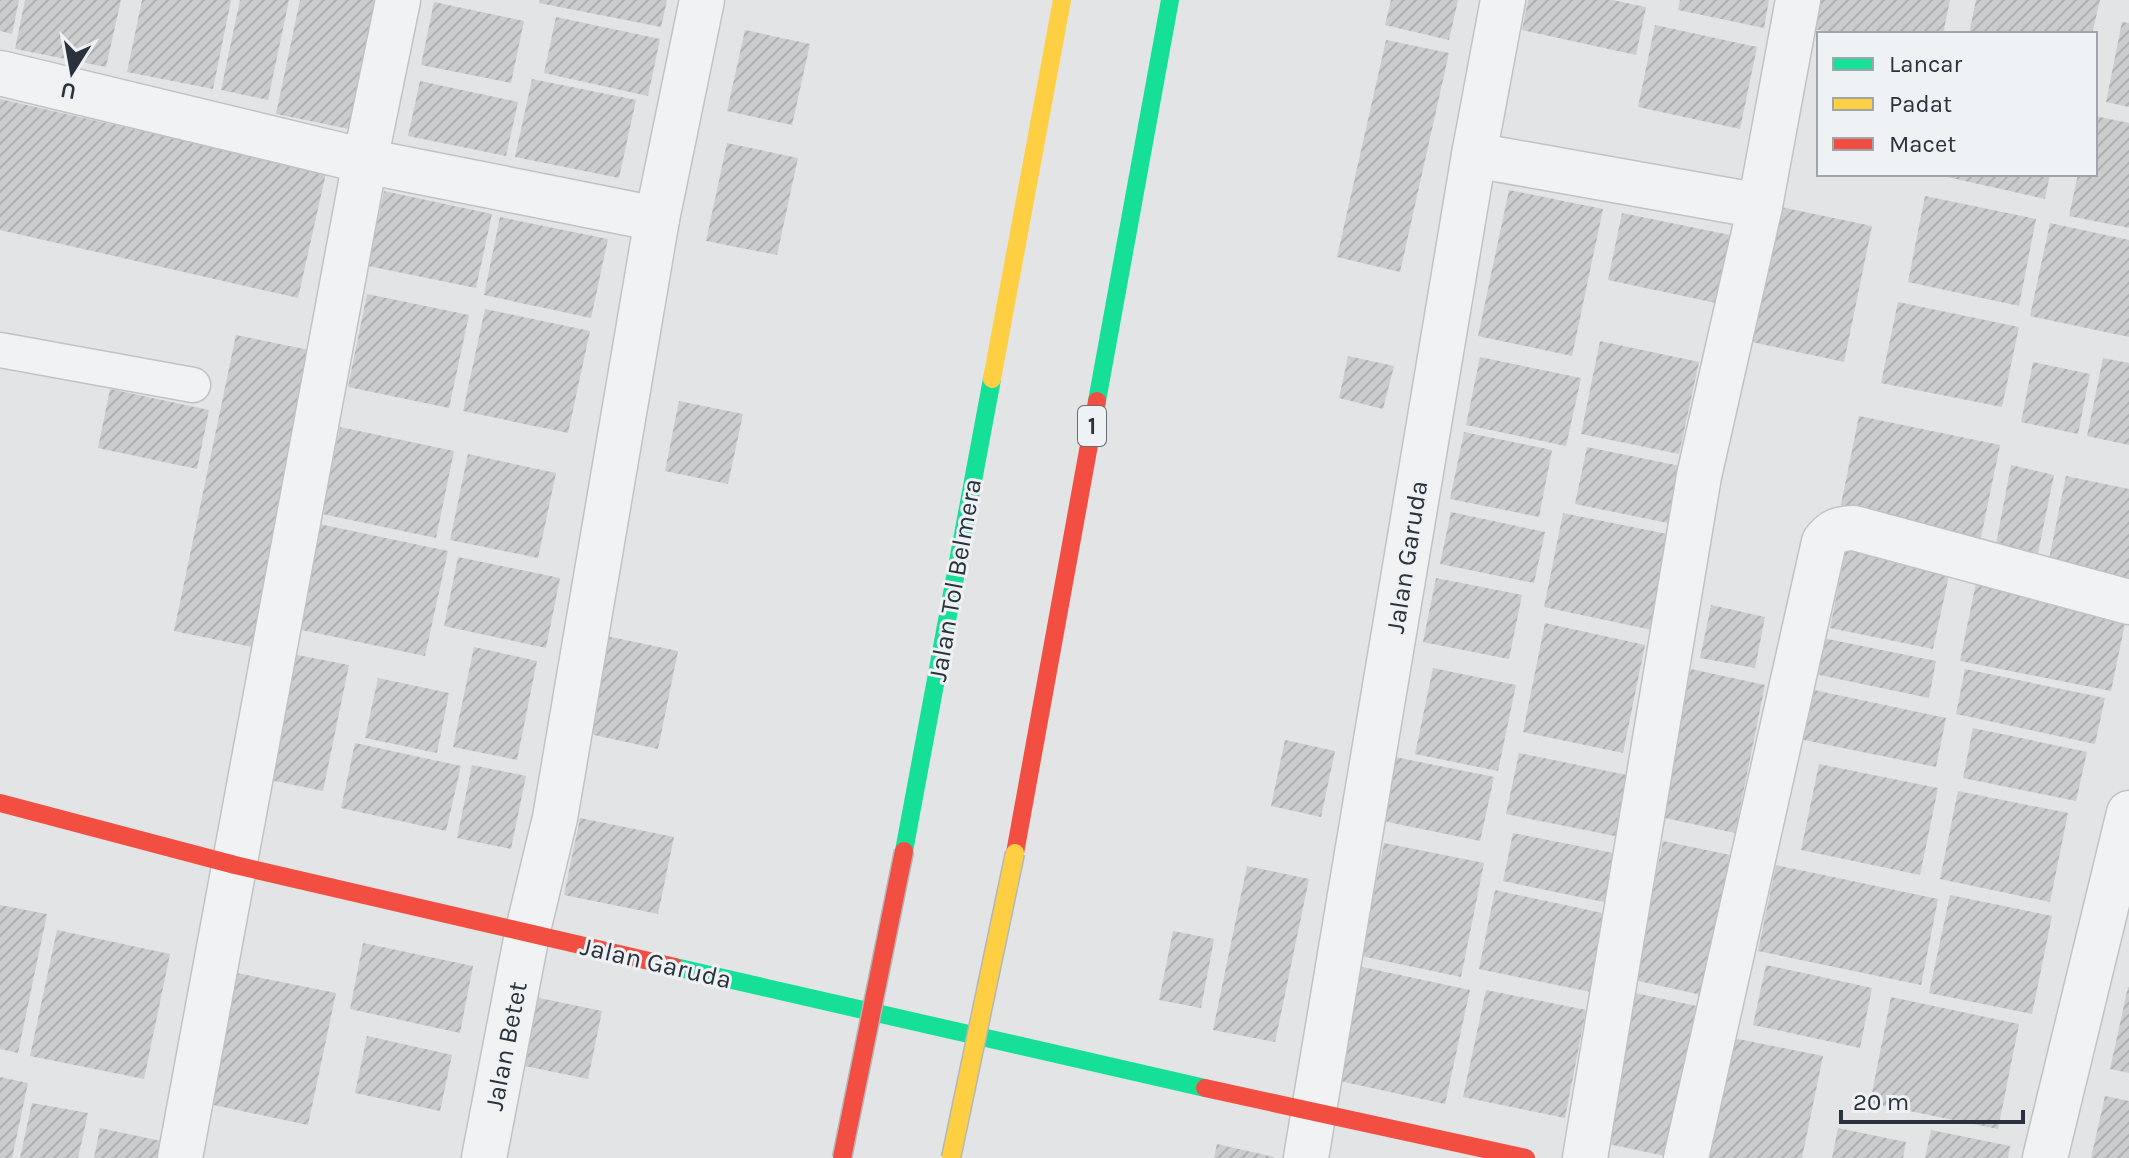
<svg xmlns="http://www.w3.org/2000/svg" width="2129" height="1158" font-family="Karla,sans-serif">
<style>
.building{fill:url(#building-hatch)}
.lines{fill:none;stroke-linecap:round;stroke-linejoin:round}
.lane-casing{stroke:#c0c2c4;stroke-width:37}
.street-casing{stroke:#c0c2c4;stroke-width:47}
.lane{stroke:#f0f2f3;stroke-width:34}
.street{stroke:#f0f2f3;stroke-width:44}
.fast{stroke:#16e098;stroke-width:18}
.slow{stroke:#ffcf43;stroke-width:18}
.jam{stroke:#f24e42;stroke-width:18}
.slow-bridge-casing{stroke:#b4b7ba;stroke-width:21;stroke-linecap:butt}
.jam-bridge-casing{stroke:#b4b7ba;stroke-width:21;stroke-linecap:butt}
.slow-bridge{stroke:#ffcf43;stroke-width:18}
.jam-bridge{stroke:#f24e42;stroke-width:18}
.labels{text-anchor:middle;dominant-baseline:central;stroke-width:6;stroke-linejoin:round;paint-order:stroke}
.shield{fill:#eff2f5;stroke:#656c74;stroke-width:2}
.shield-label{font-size:24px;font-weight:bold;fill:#2a323d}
.street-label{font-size:26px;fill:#2a323d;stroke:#eff2f5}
</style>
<defs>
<pattern id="building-hatch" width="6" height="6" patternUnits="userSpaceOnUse" patternTransform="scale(2)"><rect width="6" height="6" fill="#caccce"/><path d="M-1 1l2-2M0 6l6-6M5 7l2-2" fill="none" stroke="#aeb0b2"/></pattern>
</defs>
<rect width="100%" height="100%" fill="#e2e4e6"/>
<!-- building -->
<g class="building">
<path d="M0,0H19L12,34L0,31Z"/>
<path d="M25,0H121L106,67L15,49Z"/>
<path d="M142,0H231L213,89L127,72Z"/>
<path d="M240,0H289L268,100L221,90Z"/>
<path d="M300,0H376L349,129L276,114Z"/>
<path d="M540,0H667L661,27L539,3Z"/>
<path d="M1391,0H1458L1449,40L1385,25Z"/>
<path d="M1528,0H1612L1646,7L1636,55L1522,30Z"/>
<path d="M1680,0H1769L1764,28L1678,10Z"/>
<path d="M1819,0H1950L1943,34H1840L1813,29Z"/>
<path d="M1976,0H2100L2092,34H1969Z"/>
<path d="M434,2L524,21L511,83L421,65Z"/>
<path d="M556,17L660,39L648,96L544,73Z"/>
<path d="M2122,22L2129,23V107L2106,102Z"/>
<path d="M1655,25L1757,47L1740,129L1638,107Z"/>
<path d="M745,30L810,44L792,125L727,111Z"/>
<path d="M1386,40L1449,53L1400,272L1337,257Z"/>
<path d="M532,79L636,100L619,178L515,157Z"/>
<path d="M420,81L518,102L506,156L408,136Z"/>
<path d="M0,99L326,173L298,298L0,230Z"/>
<path d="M2095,116L2129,123V228L2069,216L2078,174H2095Z"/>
<path d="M727,143L798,158L777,255L706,241Z"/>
<path d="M1934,174H2050L2045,199Z"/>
<path d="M1509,190L1603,209L1572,356L1478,336Z"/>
<path d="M384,191L492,214L476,288L368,266Z"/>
<path d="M1925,196L2036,219L2019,306L1908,282Z"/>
<path d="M1781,207L1872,226L1844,362L1752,342Z"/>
<path d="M1622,213L1730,235L1716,303L1608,280Z"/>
<path d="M500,217L608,239L591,318L484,295Z"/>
<path d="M2050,223L2129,240V337L2030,316Z"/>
<path d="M367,294L469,315L449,408L348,387Z"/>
<path d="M1898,302L2019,327L2002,407L1881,383Z"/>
<path d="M485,309L590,331L568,433L463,411Z"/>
<path d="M236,335L314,351L252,647L174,631Z"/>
<path d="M1600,341L1699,362L1679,454L1581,434Z"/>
<path d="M1348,356L1394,366L1383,409L1339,398Z"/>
<path d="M1480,357L1581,378L1566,446L1466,425Z"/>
<path d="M2103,358L2129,363V445L2087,436Z"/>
<path d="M2033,362L2090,374L2078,434L2021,422Z"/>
<path d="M110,389L209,410L197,469L98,448Z"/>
<path d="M679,401L743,414L728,484L665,471Z"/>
<path d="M1859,416L2000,445L1979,547L1838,519Z"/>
<path d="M340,427L454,451L436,538L322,514Z"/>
<path d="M1464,432L1552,450L1539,517L1450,499Z"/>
<path d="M1587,447L1685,467L1673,524L1575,504Z"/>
<path d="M468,454L556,473L538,558L450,540Z"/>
<path d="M2011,465L2054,475L2038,553L1996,544Z"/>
<path d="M2066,476L2129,489V581L2048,564Z"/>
<path d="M1451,512L1545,532L1534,583L1440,564Z"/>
<path d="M1563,513L1672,535L1652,630L1544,607Z"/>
<path d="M319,524L448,551L425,656L297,629Z"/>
<path d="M1847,544L1951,566L1933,649L1830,628Z"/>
<path d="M458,557L560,578L546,648L444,626Z"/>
<path d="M1978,573L2129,604L2111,691L1960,661Z"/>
<path d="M1436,578L1522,595L1509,659L1423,642Z"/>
<path d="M1711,605L1765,617L1755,668L1700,658Z"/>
<path d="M1545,623L1645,645L1623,753L1523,732Z"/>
<path d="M606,636L678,651L658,749L585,733Z"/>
<path d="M1813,636L1936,661L1929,698L1805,672Z"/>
<path d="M474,647L537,661L517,760L453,747Z"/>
<path d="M297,655L349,665L323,791L270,780Z"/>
<path d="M1433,668L1516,685L1498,771L1415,754Z"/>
<path d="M1691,669L1765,685L1735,833L1660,817Z"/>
<path d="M1965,669L2105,698L2095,744L1956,714Z"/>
<path d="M378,678L449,693L437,753L365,738Z"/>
<path d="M1800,687L1946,718L1936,767L1789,737Z"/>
<path d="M1973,728L2087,752L2076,801L1963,778Z"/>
<path d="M1285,740L1335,751L1321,817L1271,806Z"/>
<path d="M355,743L461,766L446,831L341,808Z"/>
<path d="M1519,753L1627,775L1615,836L1506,814Z"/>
<path d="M1395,757L1494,777L1480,841L1383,821Z"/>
<path d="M1819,764L1938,788L1920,875L1801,850Z"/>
<path d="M472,765L526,776L511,849L457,838Z"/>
<path d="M1958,791L2068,813L2050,902L1940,879Z"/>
<path d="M580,818L674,837L658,914L564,895Z"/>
<path d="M1513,833L1624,855L1613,904L1503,881Z"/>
<path d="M1663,841L1735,856L1706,996L1634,980Z"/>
<path d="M1384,843L1484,863L1461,977L1361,956Z"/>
<path d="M1776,865L1938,899L1921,985L1758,951Z"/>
<path d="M1247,866L1309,879L1275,1042L1213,1030Z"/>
<path d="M1495,890L1607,914L1591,992L1479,969Z"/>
<path d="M1950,895L2052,916L2032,1014L1929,993Z"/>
<path d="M0,905L47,914L18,1053L0,1049Z"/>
<path d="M57,930L170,954L144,1079L30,1056Z"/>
<path d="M1173,931L1214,939L1201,1008L1159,1000Z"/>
<path d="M363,943L473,966L460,1033L350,1009Z"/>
<path d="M1766,965L1872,988L1860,1048L1753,1025Z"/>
<path d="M1358,966L1470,990L1445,1104L1335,1080Z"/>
<path d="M232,972L336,993L308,1125L204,1103Z"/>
<path d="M2128,987H2129V1073L2110,1069Z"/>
<path d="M1486,990L1586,1010L1565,1118L1463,1097Z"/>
<path d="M1630,992L1697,1006L1665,1156L1599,1142Z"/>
<path d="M535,997L602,1011L588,1079L520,1065Z"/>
<path d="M1891,997L2019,1024L1998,1129L1870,1103Z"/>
<path d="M1718,1035L1823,1056L1802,1158H1696Z"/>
<path d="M367,1036L452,1055L440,1111L355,1093Z"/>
<path d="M0,1077L28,1083L12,1158H0Z"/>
<path d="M2105,1096L2129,1101V1158H2091Z"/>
<path d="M32,1103L88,1113L78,1158H20Z"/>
<path d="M100,1128L161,1141L157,1158H94Z"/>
<path d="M1838,1128L1906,1142L1903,1158H1832Z"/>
<path d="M1931,1130L2010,1146L2008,1158H1925Z"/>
<path d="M1217,1144L1274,1157V1158H1214Z"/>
</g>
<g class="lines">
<defs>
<path id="lane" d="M0,350L193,385"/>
<g id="street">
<path d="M0,73L365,161L657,219"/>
<path d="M1474,155L1760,206L1798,0"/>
<path d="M180,1158L365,161L398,0"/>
<path d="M484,1158L527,934L555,818L657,219L702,0"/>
<path d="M1306,1158L1474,155L1503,0"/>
<path d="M1585,1158L1699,476L1760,206"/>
<path d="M1686,1158L1824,542C1833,530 1839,529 1854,528L2129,602"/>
<path d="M2045,1158L2129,813"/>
</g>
</defs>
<!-- lane casing -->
<use href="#lane" class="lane-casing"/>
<!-- street casing -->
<use href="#street" class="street-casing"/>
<!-- lane -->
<use href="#lane" class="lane"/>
<!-- street -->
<use href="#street" class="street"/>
<!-- fast -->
<g class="fast">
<path d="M1097,401L1170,0"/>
<path d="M904,851L992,379"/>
<path d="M675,967L1205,1088"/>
</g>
<!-- slow -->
<path class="slow" d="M992,379L1062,0"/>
<!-- jam -->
<g class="jam">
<path d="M0,803L235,865L675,967"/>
<path d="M1015,853L1097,401"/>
<path d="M1205,1088L1526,1158"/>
</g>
<defs>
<path id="slow-bridge" d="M951,1158L1015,853"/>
<path id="jam-bridge" d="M842,1158L904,851"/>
</defs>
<!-- slow-bridge casing -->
<use href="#slow-bridge" class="slow-bridge-casing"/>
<!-- jam-bridge casing -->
<use href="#jam-bridge" class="jam-bridge-casing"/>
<!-- slow-bridge -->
<use href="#slow-bridge" class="slow-bridge"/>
<!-- jam-bridge -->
<use href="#jam-bridge" class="jam-bridge"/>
</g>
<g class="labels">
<!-- shield labels -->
<rect class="shield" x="1078" y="406" width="28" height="40" rx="6"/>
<g class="shield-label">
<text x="1092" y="426">1</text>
</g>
<!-- street labels -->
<g class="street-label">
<text transform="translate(1407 557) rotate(-81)">Jalan Garuda</text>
<text transform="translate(955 580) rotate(-80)">Jalan Tol Belmera</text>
<text transform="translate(656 963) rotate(13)">Jalan Garuda</text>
<text transform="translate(506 1046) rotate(-79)">Jalan Betet</text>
</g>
</g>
<!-- legend -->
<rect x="1817" y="32" width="280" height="144" fill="#eff2f5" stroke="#a0a5ab" stroke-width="2"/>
<rect x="1833" y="58" width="40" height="12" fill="#16e098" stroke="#a0a5ab" stroke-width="2"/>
<text x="1889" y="72" font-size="24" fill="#2a323d">Lancar</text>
<rect x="1833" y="98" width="40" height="12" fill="#ffcf43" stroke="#a0a5ab" stroke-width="2"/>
<text x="1889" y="112" font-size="24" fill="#2a323d">Padat</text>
<rect x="1833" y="138" width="40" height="12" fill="#f24e42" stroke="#a0a5ab" stroke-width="2"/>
<text x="1889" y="152" font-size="24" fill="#2a323d">Macet</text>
<!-- north arrow -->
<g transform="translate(72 72) rotate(191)" stroke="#eff2f5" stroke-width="6" paint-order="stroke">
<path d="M0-6L14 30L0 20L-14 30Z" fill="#2a323d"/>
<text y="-12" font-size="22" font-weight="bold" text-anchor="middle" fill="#2a323d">U</text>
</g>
<!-- scale -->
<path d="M1841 1110v12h182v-12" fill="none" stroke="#2a323d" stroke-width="4"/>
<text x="1853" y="1110" font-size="24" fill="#2a323d" stroke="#eff2f5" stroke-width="6" paint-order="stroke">20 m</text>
</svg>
